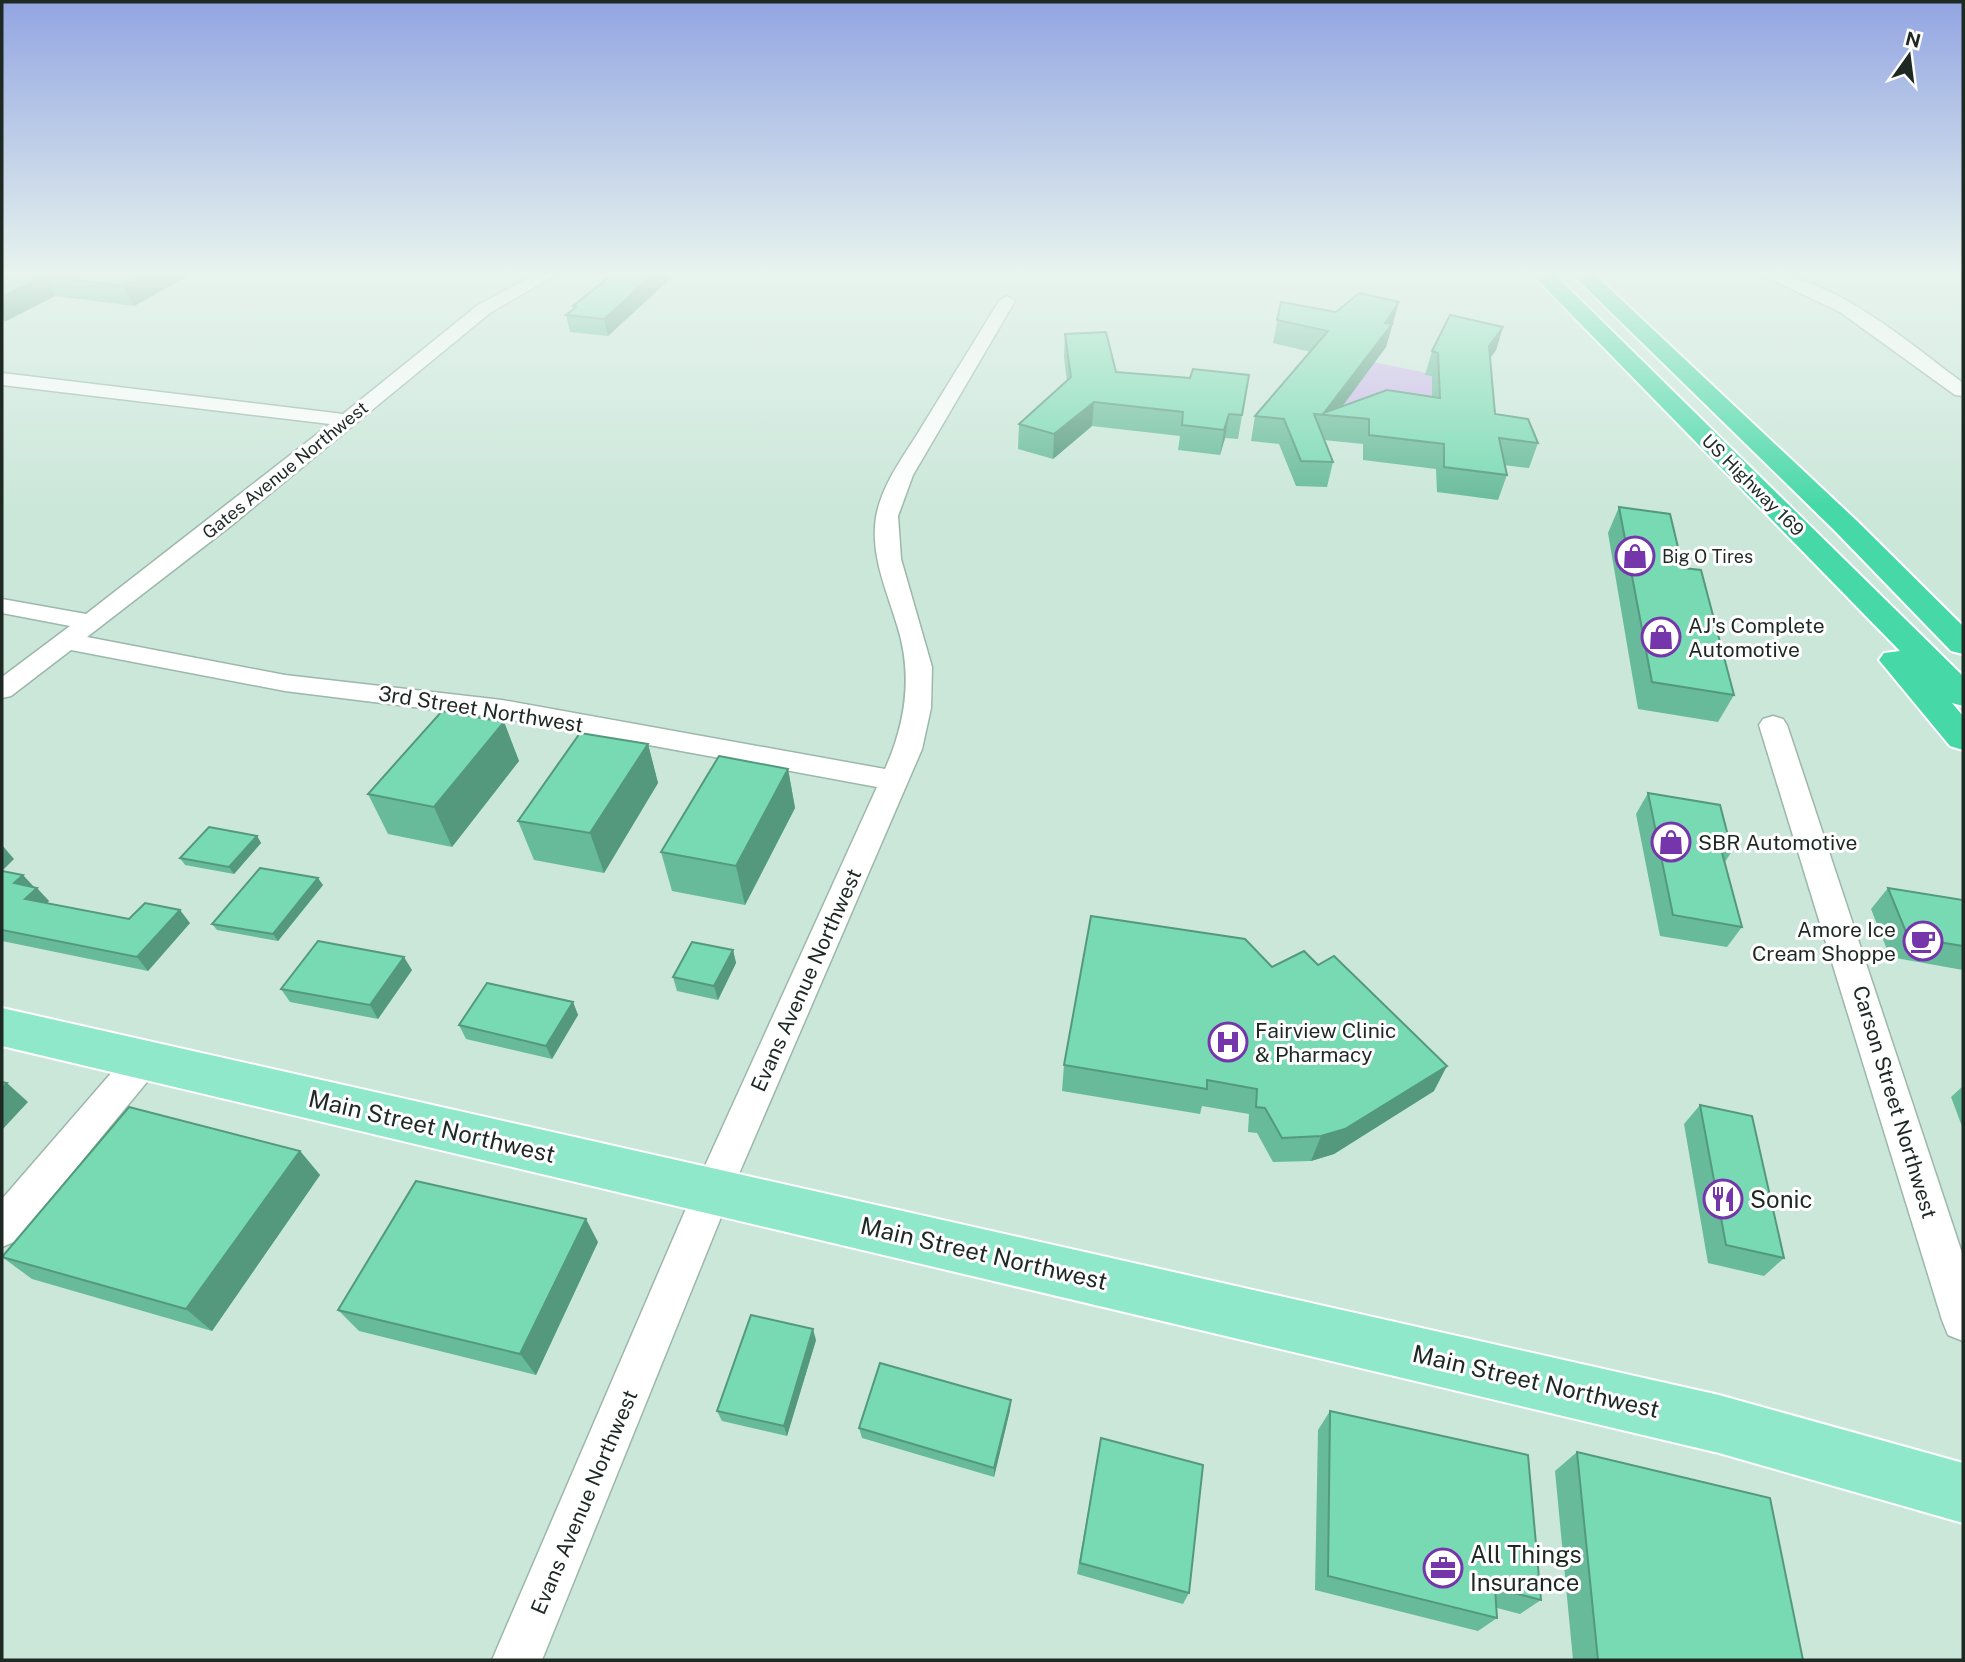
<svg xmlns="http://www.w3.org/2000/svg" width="1965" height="1662" font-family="'Public Sans',sans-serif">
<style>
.green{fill:#ccb5ea}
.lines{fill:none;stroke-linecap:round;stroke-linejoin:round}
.minor-casing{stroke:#9cb7ab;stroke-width:3}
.major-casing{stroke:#fff;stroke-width:4}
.highway-casing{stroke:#fff;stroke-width:4}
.minor{fill:#fff;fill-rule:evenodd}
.major{fill:#90e8ca;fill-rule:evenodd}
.highway{fill:#46d8a7;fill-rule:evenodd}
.wall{fill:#67bb9a}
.shaded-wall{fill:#54997d}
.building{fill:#78dab3;stroke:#54997d;stroke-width:2}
.labels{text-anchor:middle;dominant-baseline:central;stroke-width:6;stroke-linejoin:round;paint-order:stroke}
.far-street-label{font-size:18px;fill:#1e2924;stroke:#fff}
.far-poi-label{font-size:18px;fill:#1e2924;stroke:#fff;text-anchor:start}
.poi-label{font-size:21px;fill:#1e2924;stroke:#fff;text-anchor:start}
.street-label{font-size:21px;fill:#1e2924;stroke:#fff}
.near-street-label{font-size:24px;fill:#1e2924;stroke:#fff}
.near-poi-label{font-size:24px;fill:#1e2924;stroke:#fff;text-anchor:start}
</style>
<rect width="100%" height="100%" fill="#cbe7da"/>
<!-- green -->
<path class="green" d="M1372,362L1438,375L1433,400L1315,420Z"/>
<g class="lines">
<defs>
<g id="minor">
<path d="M536,274H557L490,313L232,525L87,637L285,675L502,700L885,769C906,722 913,675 897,625C887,591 870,555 876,517C882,484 904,456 921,428C947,386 973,343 999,301L1007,296L1015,301L913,475L898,516L901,559L932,667L931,708L922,749L732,1190L542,1660H492L694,1190L877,787L502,718L285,691L71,650L11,696L2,698V677L70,626L2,613V599L86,614L330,424L2,385V373L343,414L478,305Z"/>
<path d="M1760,274C1832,274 1907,342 1963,383V396L1955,395L1840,312Z"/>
<path d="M1773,716L1783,719L1787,725L1963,1256V1341L1948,1335L1942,1320L1759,725L1763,719Z"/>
<path d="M144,1045L156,1049L162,1060L156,1071L16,1241L2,1247V1199L132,1049Z"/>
</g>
<path id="major" d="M2,1008L1719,1395L1963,1463V1523L1719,1453L2,1046Z"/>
<g id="highway">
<path d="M1532,274H1554L1963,676V706L1952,703L1963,716V750L1950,746L1879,660L1884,653L1900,651Z"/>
<path d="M1572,274H1594L1856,520L1963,626V654L1951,651L1836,532Z"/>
</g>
</defs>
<!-- minor casing -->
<use href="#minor" class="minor-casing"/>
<!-- major casing -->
<use href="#major" class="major-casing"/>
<!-- highway casing -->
<use href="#highway" class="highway-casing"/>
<!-- minor -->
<use href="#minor" class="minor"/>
<!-- major -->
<use href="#major" class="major"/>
<!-- highway -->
<use href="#highway" class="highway"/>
</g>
<!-- wall -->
<g class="wall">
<path d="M2,274H191L134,306L55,296L6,321H2Z"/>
<path d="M672,277L608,336L570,332L566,315L574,309L573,306Z"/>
<path d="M1281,302L1336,312L1399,302L1386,347L1342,407L1432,397V376L1425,375L1432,351L1503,327L1496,350L1490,358L1495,414L1538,443L1529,468L1504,465L1507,475L1498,500L1437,492L1436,469L1363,460V444L1324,440L1333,462L1327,487L1296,486L1279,444L1251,441L1255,416L1311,352L1273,343Z"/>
<path d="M1065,334L1116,372L1190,378L1249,375L1238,439L1225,438L1220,455L1178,450L1180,436L1092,426L1053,459L1018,449L1019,424L1067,381L1064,357Z"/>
<path d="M1619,507L1683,568L1734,695L1718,722L1638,709L1608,533Z"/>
<path d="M504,722L519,761L452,847L388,834L368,794Z"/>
<path d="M648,744L658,783L604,873L534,860L518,821Z"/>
<path d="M788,769L795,808L745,905L672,891L661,852Z"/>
<path d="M1648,793L1732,851L1725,862L1742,927L1727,947L1660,936L1636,814Z"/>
<path d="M257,836L261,843L234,874L185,865L180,858Z"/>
<path d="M2,871L34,887L49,901L47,903L129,919L190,923L148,971L2,941Z"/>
<path d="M323,885L278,941L217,930L212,924Z"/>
<path d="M1888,888L1963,900V970L1890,957L1871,909Z"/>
<path d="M733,950L736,963L718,1000L677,991L673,977Z"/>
<path d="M1272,967L1434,1091L1334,1154L1311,1161L1273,1162L1257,1133L1248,1132L1249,1114L1202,1106L1200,1114L1062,1091L1064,1065Z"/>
<path d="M412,970L378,1019L290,1002L281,989Z"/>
<path d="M573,1002L578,1015L552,1059L466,1039L459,1025Z"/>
<path d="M1963,1086V1129L1951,1097Z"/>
<path d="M1700,1105L1784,1258L1764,1276L1708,1263L1684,1124Z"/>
<path d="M300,1151L320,1175L212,1331L32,1279L2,1257Z"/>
<path d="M598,1242L536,1375L359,1331L338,1310Z"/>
<path d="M816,1340L787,1436L722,1421L717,1411Z"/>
<path d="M1010,1410L994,1477L862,1438L859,1428Z"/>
<path d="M1330,1411L1541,1600L1520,1614L1497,1608V1618L1478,1631L1315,1590L1318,1430Z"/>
<path d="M1101,1438L1189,1593L1183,1604L1077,1574Z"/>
<path d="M1577,1452L1803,1660H1573L1555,1471Z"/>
</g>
<!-- shaded-wall -->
<g class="shaded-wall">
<path d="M145,274H191L134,306L123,286Z"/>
<path d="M654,274H672V277L608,336L604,319Z"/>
<path d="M44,276L55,296L6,321L2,315V297Z"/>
<path d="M1399,302L1386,347L1335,416L1324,413Z"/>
<path d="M1503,327L1496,350L1482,370L1489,346Z"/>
<path d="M1094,402L1092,426L1053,459L1054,434Z"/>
<path d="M1229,414L1225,438L1220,455L1224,430Z"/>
<path d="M504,722L519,761L452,847L434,807Z"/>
<path d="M648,744L658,783L604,873L590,833Z"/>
<path d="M788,769L795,808L745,905L736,866Z"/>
<path d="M257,836L261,843L234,874L229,867Z"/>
<path d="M2,845L14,859L2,871Z"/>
<path d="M23,875L35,888L14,883Z"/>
<path d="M318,878L323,885L278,941L273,934Z"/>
<path d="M37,888L49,901L37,913L25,899Z"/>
<path d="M180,910L190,923L148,971L137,957Z"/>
<path d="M733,950L736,963L718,1000L714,986Z"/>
<path d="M404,957L412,970L378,1019L370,1005Z"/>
<path d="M573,1002L578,1015L552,1059L546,1046Z"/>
<path d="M1447,1066L1434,1091L1334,1154L1311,1161L1321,1136Z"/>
<path d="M7,1083L28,1102L2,1130V1088Z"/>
<path d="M300,1151L320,1175L212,1331L186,1309Z"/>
<path d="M586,1219L598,1242L536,1375L520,1354Z"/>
<path d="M813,1329L816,1340L787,1436L784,1426Z"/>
<path d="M1011,1400L1010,1410L994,1477V1468Z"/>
</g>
<!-- building -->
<g class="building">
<path d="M2,274H145L123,286L44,276L2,297Z"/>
<path d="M613,274H654L604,319L566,315L576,307L573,306Z"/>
<path d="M1359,293L1399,302L1385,323L1392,324L1324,413L1387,390L1440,398L1438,353L1432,351L1450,315L1503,327L1489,346L1495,414L1528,419L1538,443L1499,438L1507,475L1444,467V444L1369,435V419L1314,414L1333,462L1301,461L1284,419L1255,416L1328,331L1277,320L1281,302L1336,312Z"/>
<path d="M1106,332L1116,372L1190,378L1193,369L1249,375L1242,415L1229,414L1224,430L1182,425L1183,412L1094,402L1054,434L1019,424L1071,377L1065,334Z"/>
<path d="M1619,507L1670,514L1683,568L1701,570L1734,695L1652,682Z"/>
<path d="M442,711L504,722L434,807L368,794Z"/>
<path d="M580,733L648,744L590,833L518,821Z"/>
<path d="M719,756L788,769L736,866L661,852Z"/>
<path d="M1648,793L1720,805L1732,851L1721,849L1742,927L1673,915Z"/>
<path d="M209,827L257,836L229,867L180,858Z"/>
<path d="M260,868L318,878L273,934L212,924Z"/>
<path d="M2,871L23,875L14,883L37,888L25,899L129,919L145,903L180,910L137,957L2,930Z"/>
<path d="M1888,888L1963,900V946L1908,937Z"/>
<path d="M1091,916L1245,939L1272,967L1304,951L1318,965L1334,956L1447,1066L1345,1129L1321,1136L1282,1138L1265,1108L1256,1107L1257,1089L1207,1080V1089L1064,1065Z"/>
<path d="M318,941L404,957L370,1005L281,989Z"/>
<path d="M692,942L733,950L714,986L673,977Z"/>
<path d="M487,983L573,1002L546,1046L459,1025Z"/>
<path d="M2,1082L7,1083L2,1088Z"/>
<path d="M1700,1105L1752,1116L1784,1258L1726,1245Z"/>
<path d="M129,1107L300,1151L186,1309L2,1257Z"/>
<path d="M416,1181L586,1219L520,1354L338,1310Z"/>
<path d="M751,1315L813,1329L784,1426L717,1411Z"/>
<path d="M880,1363L1011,1400L994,1468L859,1428Z"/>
<path d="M1330,1411L1528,1455L1541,1600L1495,1588L1497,1618L1328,1576Z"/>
<path d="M1101,1438L1203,1465L1189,1593L1080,1563Z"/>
<path d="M1577,1452L1770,1498L1803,1660H1598Z"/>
</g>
<!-- sky -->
<linearGradient id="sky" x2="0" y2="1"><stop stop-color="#92a5e2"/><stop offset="0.54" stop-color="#e8f4ee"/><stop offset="1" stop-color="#e8f4ee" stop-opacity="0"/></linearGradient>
<rect width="1965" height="507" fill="url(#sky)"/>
<!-- icons -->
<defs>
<symbol id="shop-ring" viewBox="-11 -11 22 22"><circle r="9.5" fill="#fff" stroke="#7536ac" stroke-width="1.5"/><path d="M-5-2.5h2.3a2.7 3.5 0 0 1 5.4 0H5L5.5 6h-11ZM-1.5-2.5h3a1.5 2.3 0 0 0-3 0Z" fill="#7536ac"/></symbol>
<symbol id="cafe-ring" viewBox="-11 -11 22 22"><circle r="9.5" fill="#fff" stroke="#7536ac" stroke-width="1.5"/><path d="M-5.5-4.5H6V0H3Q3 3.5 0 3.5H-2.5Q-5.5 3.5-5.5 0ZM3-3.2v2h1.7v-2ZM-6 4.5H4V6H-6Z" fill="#7536ac"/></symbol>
<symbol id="hospital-ring" viewBox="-11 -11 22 22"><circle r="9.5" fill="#fff" stroke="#7536ac" stroke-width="1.5"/><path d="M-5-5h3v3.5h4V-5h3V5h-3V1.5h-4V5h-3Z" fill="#7536ac"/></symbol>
<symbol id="restaurant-ring" viewBox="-11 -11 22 22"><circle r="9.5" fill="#fff" stroke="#7536ac" stroke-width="1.5"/><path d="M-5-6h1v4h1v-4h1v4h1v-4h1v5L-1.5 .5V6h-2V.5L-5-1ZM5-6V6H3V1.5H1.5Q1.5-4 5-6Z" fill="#7536ac"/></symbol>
<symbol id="office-ring" viewBox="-11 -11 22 22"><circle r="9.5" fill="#fff" stroke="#7536ac" stroke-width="1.5"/><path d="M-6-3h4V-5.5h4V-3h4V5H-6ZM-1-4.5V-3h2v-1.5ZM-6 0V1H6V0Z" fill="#7536ac"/></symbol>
</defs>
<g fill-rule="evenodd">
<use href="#shop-ring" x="1613" y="534" width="44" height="44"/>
<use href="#shop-ring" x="1639" y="615" width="44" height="44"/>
<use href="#shop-ring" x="1649" y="820" width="44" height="44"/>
<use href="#cafe-ring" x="1901" y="919" width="44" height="44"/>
<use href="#hospital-ring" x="1206" y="1020" width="44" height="44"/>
<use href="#restaurant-ring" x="1701" y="1177" width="44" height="44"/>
<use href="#office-ring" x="1421" y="1546" width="44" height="44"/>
</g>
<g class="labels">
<!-- far-street labels -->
<g class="far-street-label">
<text transform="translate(285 470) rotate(-39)">Gates Avenue Northwest</text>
<text transform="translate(1753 485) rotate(45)">US Highway 169</text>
</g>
<!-- far-poi labels -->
<g class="far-poi-label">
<text x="1662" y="556">Big O Tires</text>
</g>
<!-- poi labels -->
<g class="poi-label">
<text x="1688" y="625">AJ's Complete<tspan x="1688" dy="24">Automotive</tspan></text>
<text x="1698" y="842">SBR Automotive</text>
<text x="1896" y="929" text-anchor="end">Amore Ice<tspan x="1896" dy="24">Cream Shoppe</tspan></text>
<text x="1255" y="1030">Fairview Clinic<tspan x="1255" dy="24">&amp; Pharmacy</tspan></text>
</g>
<!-- street labels -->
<g class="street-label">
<text transform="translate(481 709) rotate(9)">3rd Street Northwest</text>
<text transform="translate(806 980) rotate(-66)">Evans Avenue Northwest</text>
<text transform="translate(1895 1102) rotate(73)">Carson Street Northwest</text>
<text transform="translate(584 1502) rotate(-67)">Evans Avenue Northwest</text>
</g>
<!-- near-street labels -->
<g class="near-street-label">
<text transform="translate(432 1126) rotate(13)">Main Street Northwest</text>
<text transform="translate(984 1253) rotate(13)">Main Street Northwest</text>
<text transform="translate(1536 1381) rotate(13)">Main Street Northwest</text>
</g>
<!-- near-poi labels -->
<g class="near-poi-label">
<text x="1750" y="1199">Sonic</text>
<text x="1470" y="1554">All Things<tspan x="1470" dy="28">Insurance</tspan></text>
</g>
</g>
<!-- border -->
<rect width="1965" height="1662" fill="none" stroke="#1e2924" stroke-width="7"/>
<!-- north arrow -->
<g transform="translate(1909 56) rotate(14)" stroke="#ffffff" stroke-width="5" paint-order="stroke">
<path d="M0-5L12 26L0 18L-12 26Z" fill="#1e2924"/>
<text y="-10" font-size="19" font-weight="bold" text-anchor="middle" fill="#1e2924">N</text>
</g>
</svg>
